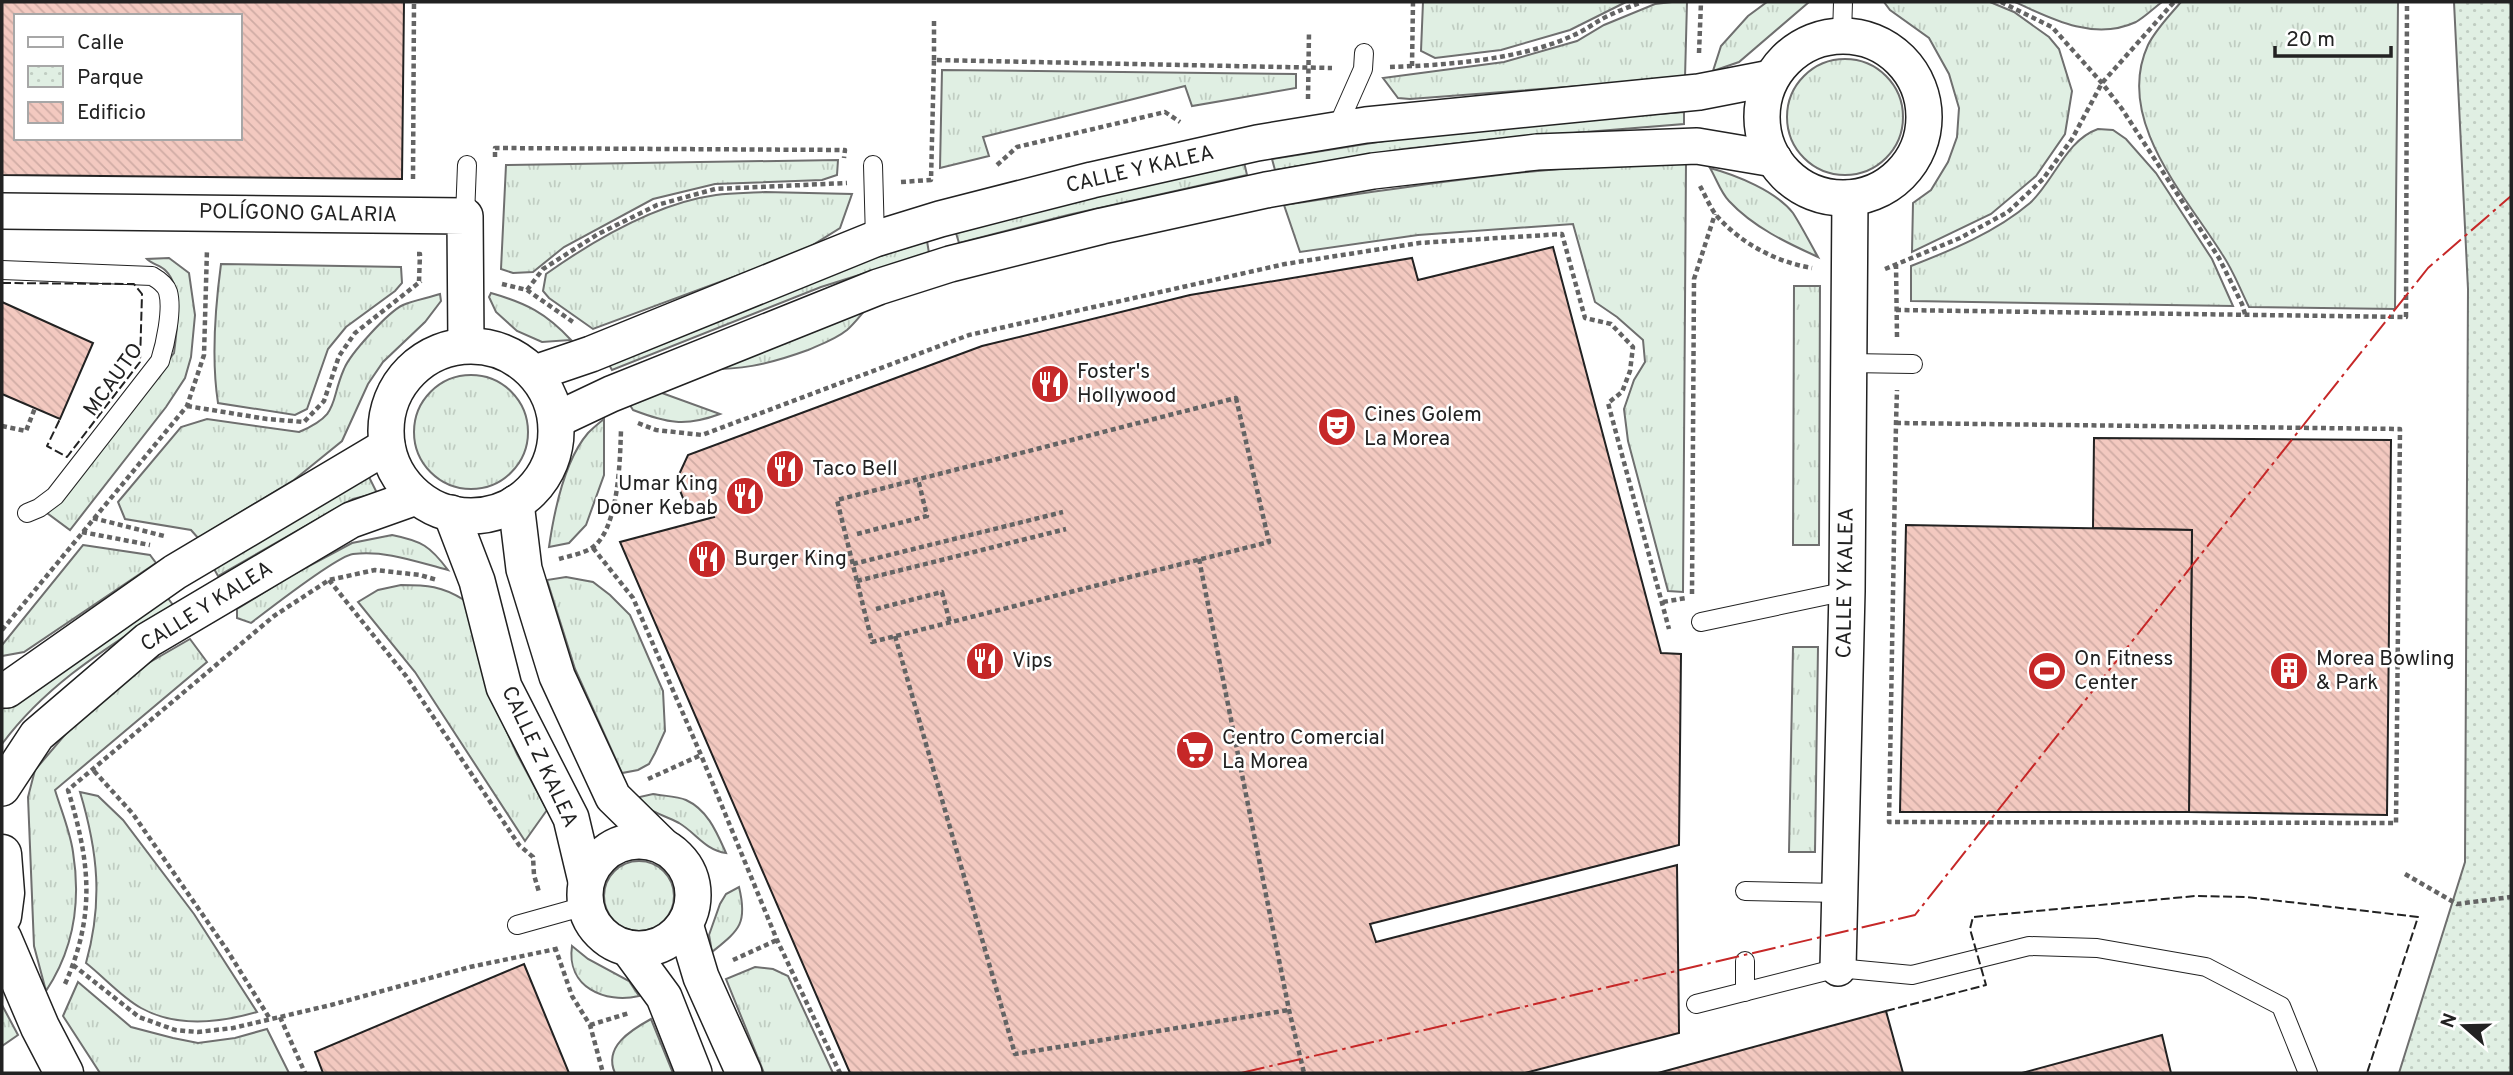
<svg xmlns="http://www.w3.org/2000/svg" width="2513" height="1075" font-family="Overpass,sans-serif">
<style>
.grass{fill:url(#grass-tufts);stroke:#6f6f6f;stroke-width:2}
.park{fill:url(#park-dots);stroke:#6f6f6f;stroke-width:2}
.building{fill:url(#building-back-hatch);stroke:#222;stroke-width:2;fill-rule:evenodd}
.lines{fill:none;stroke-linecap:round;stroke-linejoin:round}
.lane-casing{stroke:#222;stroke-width:20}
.street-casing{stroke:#222;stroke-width:38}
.highway-casing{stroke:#222;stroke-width:41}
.path{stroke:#646464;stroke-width:4.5;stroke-dasharray:5 3.5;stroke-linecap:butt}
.lane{stroke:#fff;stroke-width:18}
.street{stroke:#fff;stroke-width:35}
.highway{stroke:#fff;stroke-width:38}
.fence{stroke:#222;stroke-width:2;stroke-dasharray:9 3.5;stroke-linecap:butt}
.power{stroke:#c62828;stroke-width:2;stroke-dasharray:24 5 3.5 5;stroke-linecap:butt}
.labels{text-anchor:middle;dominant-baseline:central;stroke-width:5;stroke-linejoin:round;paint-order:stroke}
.street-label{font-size:21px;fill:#222;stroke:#fff}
.poi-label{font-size:21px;fill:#222;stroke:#fff;text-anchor:start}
</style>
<defs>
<pattern id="grass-tufts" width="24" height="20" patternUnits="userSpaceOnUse" patternTransform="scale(1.75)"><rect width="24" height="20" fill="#e0efe3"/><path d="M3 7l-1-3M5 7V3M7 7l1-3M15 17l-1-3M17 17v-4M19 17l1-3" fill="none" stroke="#c0cdc2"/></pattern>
<pattern id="park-dots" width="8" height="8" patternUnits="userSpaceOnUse" patternTransform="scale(1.75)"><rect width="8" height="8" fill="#e0efe3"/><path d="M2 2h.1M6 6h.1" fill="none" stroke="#c0cdc2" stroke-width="1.8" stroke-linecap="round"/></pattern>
<pattern id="building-back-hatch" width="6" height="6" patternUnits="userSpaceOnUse" patternTransform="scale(1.75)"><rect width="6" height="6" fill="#f3c9c0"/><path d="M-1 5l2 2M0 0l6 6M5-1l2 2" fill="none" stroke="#d0aca5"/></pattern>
</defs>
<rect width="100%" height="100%" fill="#fff"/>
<!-- grass -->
<g class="grass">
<path d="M1423,2H1626L1570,30L1501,50L1435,58L1421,51Z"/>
<path d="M1672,2H1687L1685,78L1410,99L1398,98L1383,78L1504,62L1577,41L1604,25L1655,4Z"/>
<path d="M1767,2H1809L1739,62L1713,71L1721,46L1748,16Z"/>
<path d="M1884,2H1990L2014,12L2049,37L2059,49L2072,91L2065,134L2036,176L1991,214L1912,252L1913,203L1931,190L1948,162L1957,137L1959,108L1949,74L1929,38L1890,10Z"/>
<path d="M2015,2H2162C2154,8 2145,17 2136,22C2095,41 2053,20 2015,2Z"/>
<path d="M2181,2H2398L2395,309L2249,307C2240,289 2233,270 2222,254C2185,195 2114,119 2148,45C2156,29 2170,15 2181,2Z"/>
<circle cx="1845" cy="117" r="58"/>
<path d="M942,70L1296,74V88L1192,106L1185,86L983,137L989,156L940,168Z"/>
<path d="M1684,112V124L1486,140L1404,149L1275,170L1272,159L1403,138L1486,127Z"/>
<path d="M2098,129L2113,130L2126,139L2156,173L2212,259L2233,306L1911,301V266C1952,250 1996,232 2030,203C2054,181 2066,140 2098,129Z"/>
<path d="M838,160L837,175L822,180L715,184L653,199L564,247L533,272L513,273L501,269L506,165Z"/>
<path d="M1244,162L1247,175L1068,215L959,243L956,233L1109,192Z"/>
<path d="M1686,162L1683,592L1668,591L1628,441L1624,409L1634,380L1645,362L1643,340L1617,317L1595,302L1573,224L1418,235L1300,252L1284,205C1417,185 1551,164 1686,162Z"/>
<path d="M1710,168C1736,175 1776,191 1793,213C1802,227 1810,243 1818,257C1787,243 1753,227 1729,201C1721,193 1716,178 1710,168Z"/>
<path d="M765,192L852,194L840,228L803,251L593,329L549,298L543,291L546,274C594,240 658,203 716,195C732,193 749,193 765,192Z"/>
<path d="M927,241L929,253L821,287L612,370L607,361L802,281Z"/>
<path d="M169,258L189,273L195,315L191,357L185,378L166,407L70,530L47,513L174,353C177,331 183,288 166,271C161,265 153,265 147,259Z"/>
<path d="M221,264L401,267L402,283L395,291L346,327L328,349L307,409L295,415L218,403C211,358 215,309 221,264Z"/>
<path d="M1794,286H1820L1819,545H1793Z"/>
<path d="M491,293C526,303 546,313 571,340L542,342L517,331L496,312L489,297Z"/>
<path d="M440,294L441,301L425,322L383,362L368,384L342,441L294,480L198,538L191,530L125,519L118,502L181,427L207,419L299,432C341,414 329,403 344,369C350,354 388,312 403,305C414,300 428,298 440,294Z"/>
<path d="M866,309C860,316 854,324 847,330C836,339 822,344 808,350C767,365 738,371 694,369Z"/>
<circle cx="471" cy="432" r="57"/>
<path d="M648,392L662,393L720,414C685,427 667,423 633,410L628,402Z"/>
<path d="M604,419V475L586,525L569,543L549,547C554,512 564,461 588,433C593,428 599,423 604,419Z"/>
<path d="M366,471L377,493L353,499L218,576L213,567Z"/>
<path d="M392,535C422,541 430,546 448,570C417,562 386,550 353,554C337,556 268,610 251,623L237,618V609L292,575L352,543Z"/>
<path d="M83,545L150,555L156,563L24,652L2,656V645Z"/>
<path d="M566,577L593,582L610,595L630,615L663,691L665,731L655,753L649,764L638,770L622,773L575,669L547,580Z"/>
<path d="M401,585C427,585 442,586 464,600L491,697L517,754L547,810L525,841L415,672L358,602L378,590Z"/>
<path d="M167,597L173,605C110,646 48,682 2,744V709L27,695Z"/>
<path d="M190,639L207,662L55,790C61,810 70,831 73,852C81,902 74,949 46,991L34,946L28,797L35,770L80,717L145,665Z"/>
<path d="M1793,647H1818L1815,852H1789Z"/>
<path d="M80,792L98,796L123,820L194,914L257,1012C219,1023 177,1028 141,1008C121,997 104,977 86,963C103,902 98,852 80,792Z"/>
<path d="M653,794C663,796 677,796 686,800C708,810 717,833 726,853C705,850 696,833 679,823C662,814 648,812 635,798Z"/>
<circle cx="639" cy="896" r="35"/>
<path d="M739,887C748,924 739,930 712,952L709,935L720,904L726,894Z"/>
<path d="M572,946L588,959L629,981L639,996C605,1004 566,987 572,946Z"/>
<path d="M755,967L773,969L788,976L833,1073H764L726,979Z"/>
<path d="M78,982L131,1027L173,1038L198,1043L235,1038L267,1029L289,1073H100L63,1016Z"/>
<path d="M2,1005L18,1035L2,1046Z"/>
<path d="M651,1019L673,1073H615C603,1047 631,1030 651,1019Z"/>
</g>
<!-- park -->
<path class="park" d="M2454,2H2511V1073H2399L2465,862L2468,289Z"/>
<!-- building -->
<g class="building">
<path d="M2,2H404L402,179L2,175ZM16,16H240V138H16Z"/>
<path d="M1553,247L1661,653L1681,654L1679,845L1370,924L1376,942L1677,865L1679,1033L1525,1073H850L620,542L714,517L710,509L685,503L676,481L688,455L982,346L1190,295L1412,258L1418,280Z"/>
<path d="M2,302L93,343L60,419L2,394Z"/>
<path d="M2094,438L2391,440L2387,815L2189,812L2192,530L2093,528Z"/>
<path d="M1906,525L2192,530L2189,812H1900Z"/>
<path d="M524,964L569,1073H323L315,1052Z"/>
<path d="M1886,1011L1903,1073H1658Z"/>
<path d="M2162,1035L2171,1073H2022Z"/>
</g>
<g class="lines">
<defs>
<g id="lane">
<path d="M1842,35L1843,2"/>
<path d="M1336,130L1363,69L1364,53"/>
<path d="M873,165L875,239"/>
<path d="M465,216L467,165"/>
<path d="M2,270L152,276C159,280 166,285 168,292C173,310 165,345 160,361L55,496L39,508L27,513"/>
<path d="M1848,363L1913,364"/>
<path d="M1701,622L1847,591"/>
<path d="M1745,891L1840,893"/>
<path d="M517,925L585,906"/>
<path d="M1745,992V961"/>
<path d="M1696,1004L1838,968L1912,975L2029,946L2097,948L2206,967L2281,1006L2308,1073"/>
</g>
<g id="street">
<circle cx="1843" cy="117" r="81"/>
<path d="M2,211L465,216L466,344"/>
<circle cx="471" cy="431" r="85"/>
<path d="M535,373L591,354L875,239L940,219L1092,180L1257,143L1366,125L1699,92L1771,78"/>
<path d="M556,420L611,394L878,287L950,264L1102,226L1266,190L1373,171L1537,152L1697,146L1774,159"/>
<path d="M516,503L524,569L557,676L613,797L663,846"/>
<path d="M451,513L477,581L504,687L571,818L586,881"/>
<path d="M2,690H7L175,572L387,446"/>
<path d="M2,788L37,735L148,640L351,520L413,498"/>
<circle cx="639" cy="895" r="54"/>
<path d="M685,924L701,977L744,1073"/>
<path d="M628,948L664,997L694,1073"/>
<path d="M1838,968L1847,591L1850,198"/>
</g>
<g id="highway">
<path d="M2,854L5,893L2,916"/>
<path d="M2,938L40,1027L64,1073"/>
</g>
</defs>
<!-- lane casing -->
<use href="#lane" class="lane-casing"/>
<!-- street casing -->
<use href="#street" class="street-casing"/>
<!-- highway casing -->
<use href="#highway" class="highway-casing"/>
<!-- path -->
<g class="path">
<path d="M2001,2L2052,27L2102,83L2122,109L2219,258L2242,304L2245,314"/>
<path d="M934,21V60"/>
<path d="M1699,53L1701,2"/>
<path d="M1412,66L1413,2"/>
<path d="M1390,67C1448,65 1520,60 1574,35C1584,31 1593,24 1602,19C1615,12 1629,7 1642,2"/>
<path d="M1308,99L1309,32"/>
<path d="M495,157V148L845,150L844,158"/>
<path d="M997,165L1017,147L1165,112L1180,122"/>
<path d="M413,179L414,2"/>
<path d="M901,182L931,180L934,60L1332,68"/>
<path d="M1700,186C1705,195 1710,207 1716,215C1740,243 1776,262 1812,268"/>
<path d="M417,254H420L419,281"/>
<path d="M1896,264L1897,337"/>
<path d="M1885,269L1960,238L2008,212L2043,179L2072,139L2102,83L2174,2"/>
<path d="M502,284L527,290L573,322"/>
<path d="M527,290L543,269L598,234L657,205L715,189L847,183"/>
<path d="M1896,310L2406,317L2407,2"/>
<path d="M1236,398L1269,542L872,642L837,500Z"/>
<path d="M187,406L267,419L304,422L324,401L339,356L355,333L421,281"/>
<path d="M638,423L656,430L702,435L969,335L1285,264L1419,243L1562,234L1585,318L1611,324L1633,347L1630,371L1622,392L1608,403L1669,629"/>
<path d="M1896,423L2400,429L2396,823L1889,822L1896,423L1897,390"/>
<path d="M2,426L26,431L35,408"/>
<path d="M93,518L164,536"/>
<path d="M82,532L150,545"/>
<path d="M857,534L927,516L918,479"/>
<path d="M593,548L633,598L701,755L777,940L840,1073"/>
<path d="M559,559C569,556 581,554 590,549C619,533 620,459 621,430"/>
<path d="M1199,559L1289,1010L1304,1073"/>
<path d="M853,564L1063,512"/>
<path d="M329,580L406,676L519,845L533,857L534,875L539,892"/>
<path d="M857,581L1066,529"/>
<path d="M1692,594L1694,279L1715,214"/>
<path d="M1663,602L1686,598"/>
<path d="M876,609L942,592L950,623"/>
<path d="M2,630L187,406L204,355L207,249"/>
<path d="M895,636L1015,1054L1289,1010"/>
<path d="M94,771L133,814L227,950L270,1019"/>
<path d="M648,779L701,755"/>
<path d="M2405,874L2457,904L2511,897"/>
<path d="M555,947L572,996L590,1025L603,1073"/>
<path d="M733,960L777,940"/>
<path d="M73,965L139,1017L175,1030L198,1032L233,1028L331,1005L470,967L556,949"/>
<path d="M65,984C96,914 90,862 68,790L274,616L329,580L375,570L420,575L437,580"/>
<path d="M280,1017L305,1073"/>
<path d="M590,1025L629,1013"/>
</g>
<!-- lane -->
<use href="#lane" class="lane"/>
<!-- street -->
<use href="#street" class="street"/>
<!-- highway -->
<use href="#highway" class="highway"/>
<!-- fence -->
<g class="fence">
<path d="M2,283L134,284L142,294L140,362L67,457L47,446L60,419"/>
<path d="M1886,1011L1986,985L1970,929L1973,917L2195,896L2246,897L2418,917L2367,1073"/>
</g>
<!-- power -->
<path class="power" d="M1241,1073L1915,915L2428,268L2511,196"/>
</g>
<!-- icons -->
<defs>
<symbol id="restaurant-disc" viewBox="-11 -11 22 22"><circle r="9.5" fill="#c62828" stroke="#fff"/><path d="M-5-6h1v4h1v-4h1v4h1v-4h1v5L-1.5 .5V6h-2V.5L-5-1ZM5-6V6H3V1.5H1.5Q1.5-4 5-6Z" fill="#fff"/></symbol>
<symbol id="theatre-disc" viewBox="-11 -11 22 22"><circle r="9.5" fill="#c62828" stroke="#fff"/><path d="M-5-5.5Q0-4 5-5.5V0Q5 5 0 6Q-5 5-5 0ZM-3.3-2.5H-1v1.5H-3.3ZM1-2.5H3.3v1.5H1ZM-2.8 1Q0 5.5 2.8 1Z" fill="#fff"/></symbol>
<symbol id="stadium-disc" viewBox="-11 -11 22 22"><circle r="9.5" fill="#c62828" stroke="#fff"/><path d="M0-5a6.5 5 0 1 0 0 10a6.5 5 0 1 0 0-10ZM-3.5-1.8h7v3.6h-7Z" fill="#fff"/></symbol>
<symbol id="building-disc" viewBox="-11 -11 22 22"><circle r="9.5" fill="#c62828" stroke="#fff"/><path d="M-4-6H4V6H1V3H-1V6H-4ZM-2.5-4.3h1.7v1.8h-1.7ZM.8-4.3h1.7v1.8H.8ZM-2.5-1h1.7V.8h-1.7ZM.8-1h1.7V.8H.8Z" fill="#fff"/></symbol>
<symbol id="supermarket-disc" viewBox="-11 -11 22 22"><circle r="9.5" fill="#c62828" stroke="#fff"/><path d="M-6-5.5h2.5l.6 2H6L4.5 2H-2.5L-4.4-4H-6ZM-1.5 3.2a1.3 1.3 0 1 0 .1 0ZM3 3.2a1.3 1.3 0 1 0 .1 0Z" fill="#fff"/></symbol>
</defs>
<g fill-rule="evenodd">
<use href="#restaurant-disc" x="1028" y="362" width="44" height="44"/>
<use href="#theatre-disc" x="1315" y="405" width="44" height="44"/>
<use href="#restaurant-disc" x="763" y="447" width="44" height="44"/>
<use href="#restaurant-disc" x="723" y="474" width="44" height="44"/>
<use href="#restaurant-disc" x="685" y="537" width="44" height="44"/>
<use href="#restaurant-disc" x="963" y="639" width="44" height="44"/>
<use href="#stadium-disc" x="2025" y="649" width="44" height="44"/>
<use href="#building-disc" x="2267" y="649" width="44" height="44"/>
<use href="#supermarket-disc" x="1173" y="728" width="44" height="44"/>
</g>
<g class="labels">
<!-- street labels -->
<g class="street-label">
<text transform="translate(1140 170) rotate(-13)">CALLE Y KALEA</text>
<text transform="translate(298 214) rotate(1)">POLÍGONO GALARIA</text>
<text transform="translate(114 380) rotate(-54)">MCAUTO</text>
<text transform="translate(1846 583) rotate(-89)">CALLE Y KALEA</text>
<text transform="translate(207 607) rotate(-32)">CALLE Y KALEA</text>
<text transform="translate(539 757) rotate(65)">CALLE Z KALEA</text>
</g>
<!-- poi labels -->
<g class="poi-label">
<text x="1077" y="372">Foster's<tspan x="1077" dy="24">Hollywood</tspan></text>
<text x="1364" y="415">Cines Golem<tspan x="1364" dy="24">La Morea</tspan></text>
<text x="812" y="469">Taco Bell</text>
<text x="718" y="484" text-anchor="end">Umar King<tspan x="718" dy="24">Doner Kebab</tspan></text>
<text x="734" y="559">Burger King</text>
<text x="2074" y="659">On Fitness<tspan x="2074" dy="24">Center</tspan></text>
<text x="2316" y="659">Morea Bowling<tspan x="2316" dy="24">&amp; Park</tspan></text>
<text x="1012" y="661">Vips</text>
<text x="1222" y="738">Centro Comercial<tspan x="1222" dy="24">La Morea</tspan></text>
</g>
</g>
<!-- border -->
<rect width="2513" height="1075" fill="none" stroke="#222222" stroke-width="7"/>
<!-- legend -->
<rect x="14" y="14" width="228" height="126" fill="#ffffff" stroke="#a7a7a7" stroke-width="2"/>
<rect x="28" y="37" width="35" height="10" fill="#ffffff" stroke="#a7a7a7" stroke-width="2"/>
<text x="77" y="49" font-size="21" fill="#222222">Calle</text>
<rect x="28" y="66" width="35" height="21" fill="url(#park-dots)" stroke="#a7a7a7" stroke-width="2"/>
<text x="77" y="84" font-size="21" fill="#222222">Parque</text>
<rect x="28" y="102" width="35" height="21" fill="url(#building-back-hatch)" stroke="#a7a7a7" stroke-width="2"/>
<text x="77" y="119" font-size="21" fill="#222222">Edificio</text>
<!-- north arrow -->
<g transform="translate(2464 1026) rotate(290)" stroke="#ffffff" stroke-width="5" paint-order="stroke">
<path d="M0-5L12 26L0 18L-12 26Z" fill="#222222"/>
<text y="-10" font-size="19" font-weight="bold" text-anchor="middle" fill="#222222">N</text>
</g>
<!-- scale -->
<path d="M2275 46v10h116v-10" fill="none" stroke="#222222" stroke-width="3.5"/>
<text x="2286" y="46" font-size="21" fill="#222222" stroke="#ffffff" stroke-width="5" paint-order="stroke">20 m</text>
</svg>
